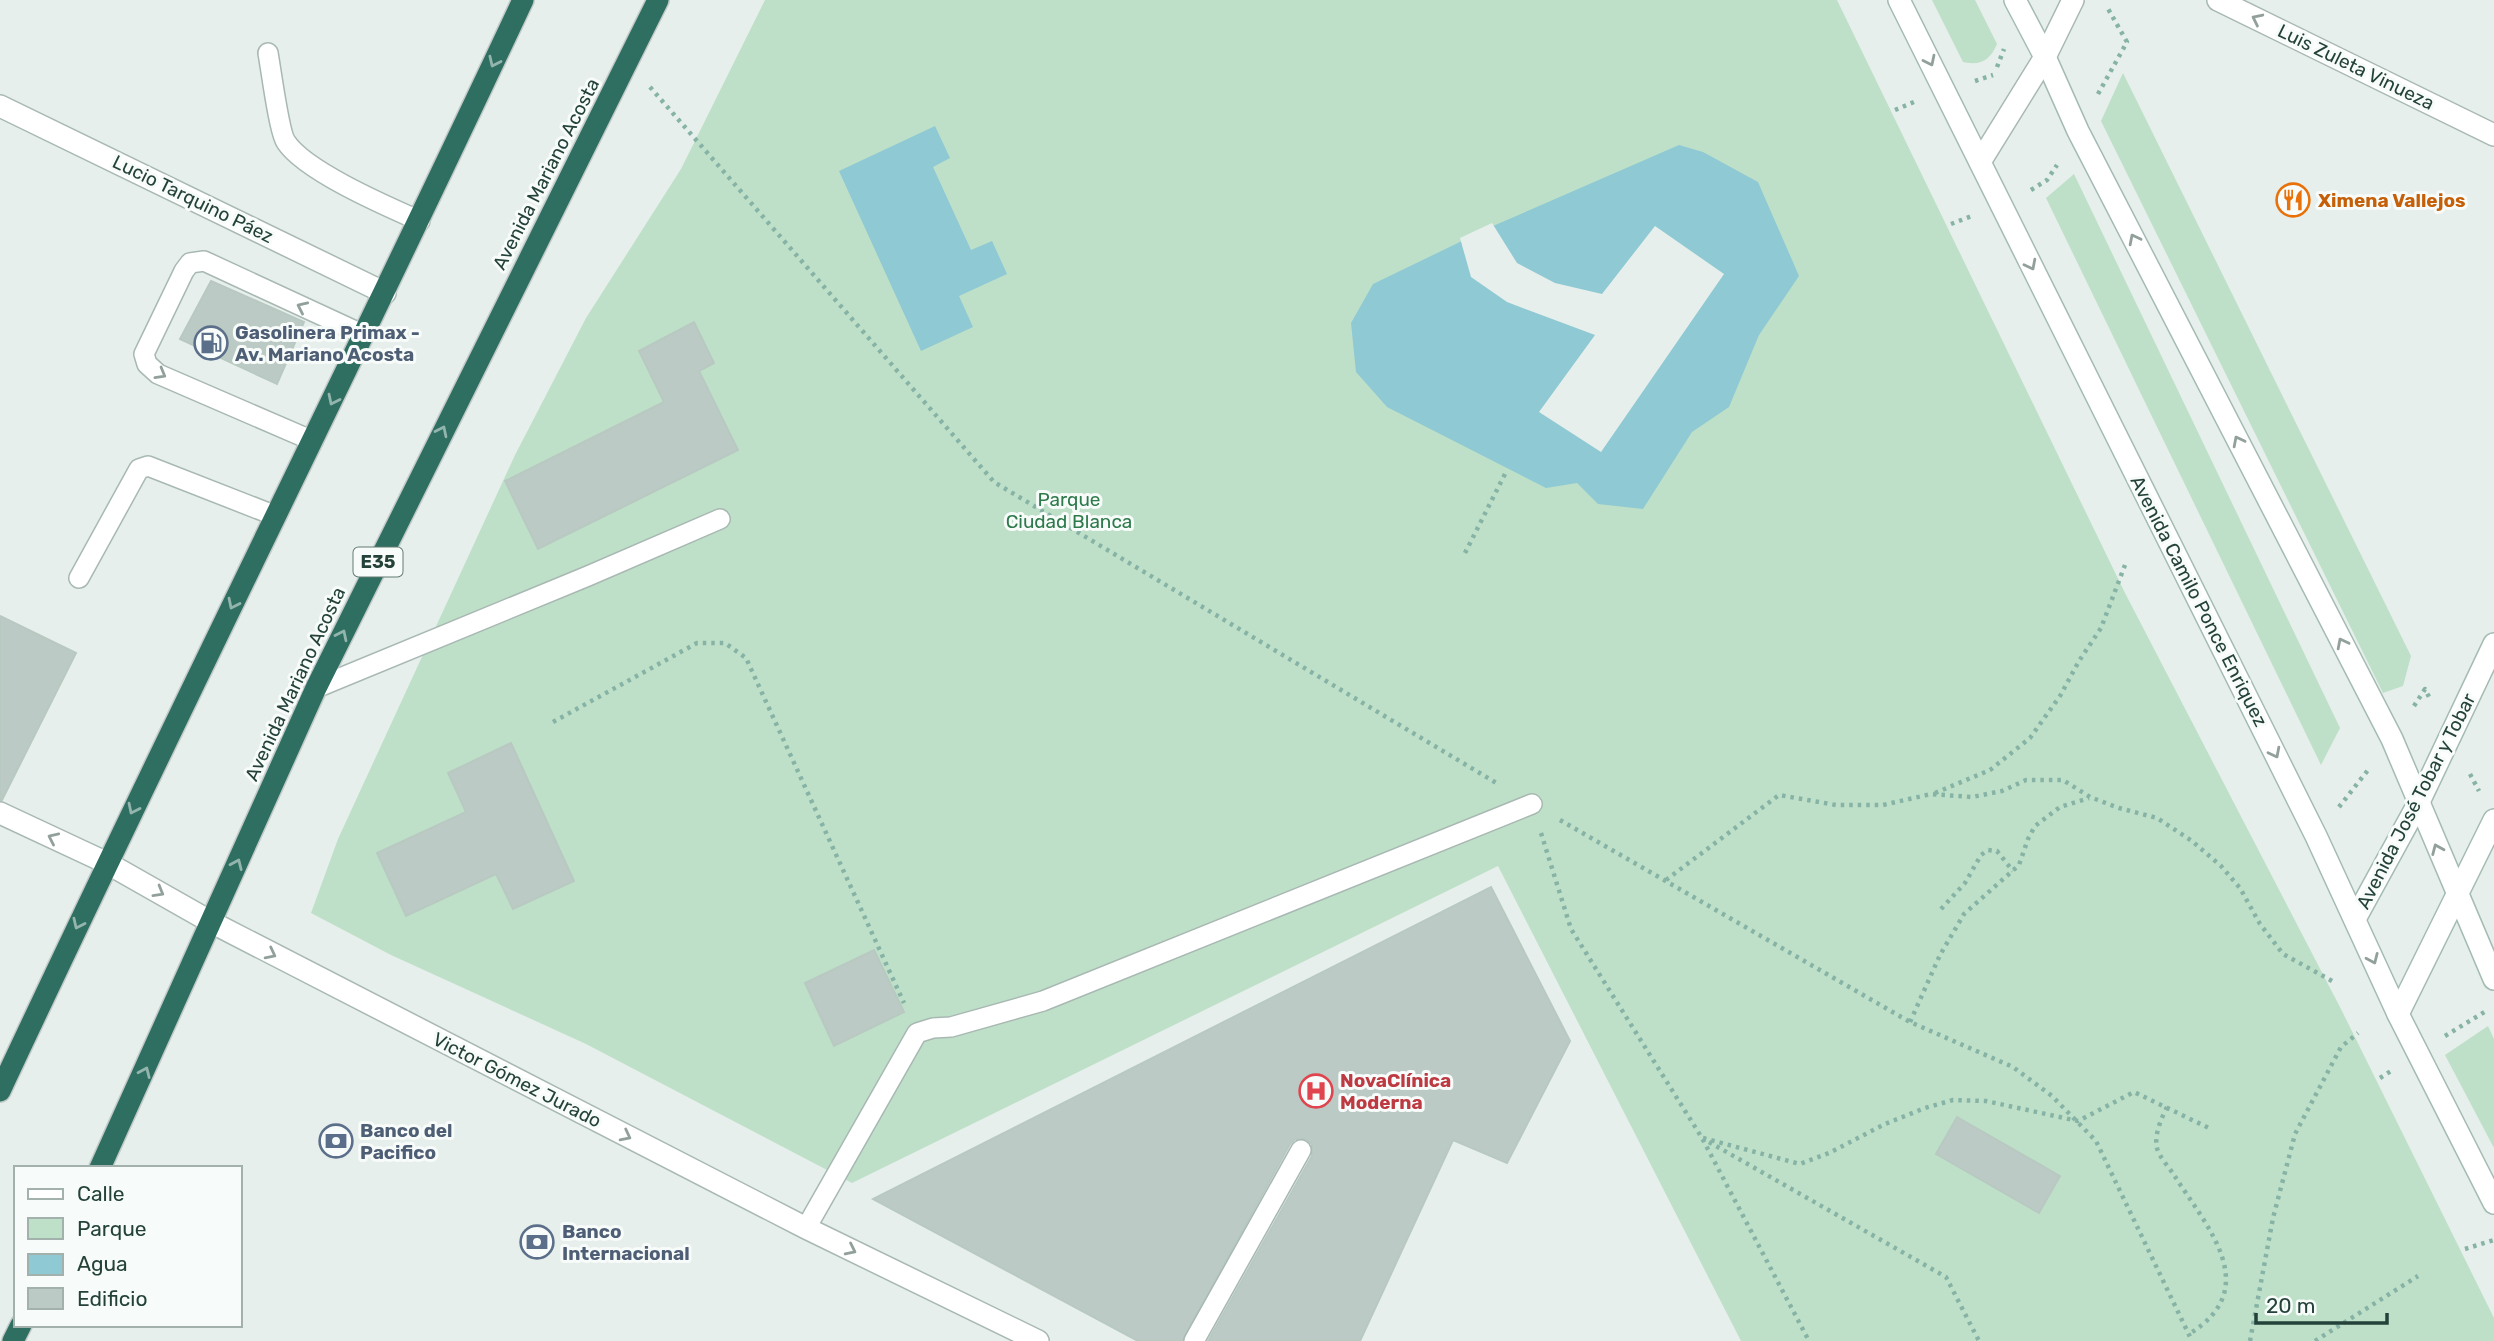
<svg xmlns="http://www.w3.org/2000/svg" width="2494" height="1341" font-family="Rubik,sans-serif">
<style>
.green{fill:#bfe0c8}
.water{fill:#8ec9d4}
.pier{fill:#e6efeb}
.building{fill:#bbcac4;stroke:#b8c9c2;stroke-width:2}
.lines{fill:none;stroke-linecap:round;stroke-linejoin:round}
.lane-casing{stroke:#a8b8b2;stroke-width:22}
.street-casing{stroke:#a8b8b2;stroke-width:24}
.secondary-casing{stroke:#a4bbb3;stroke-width:24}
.highway-casing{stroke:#c2cac8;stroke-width:24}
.path{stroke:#86b3a5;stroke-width:4.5;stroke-dasharray:3.5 5;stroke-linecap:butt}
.lane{stroke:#fff;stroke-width:19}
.street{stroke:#fff;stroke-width:21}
.secondary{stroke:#fff;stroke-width:21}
.highway{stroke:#2f6f62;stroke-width:21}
.oneway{stroke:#92a09c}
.oneway2{stroke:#93b5ae}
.labels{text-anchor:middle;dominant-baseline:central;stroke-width:6;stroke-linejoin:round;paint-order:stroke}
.shield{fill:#f7fbf9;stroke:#637a73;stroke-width:2}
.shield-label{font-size:18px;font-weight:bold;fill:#24423a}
.street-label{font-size:19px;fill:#24423a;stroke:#f7fbf9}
.food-label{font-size:19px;font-weight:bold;fill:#c56008;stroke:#f7fbf9;text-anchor:start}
.service-label{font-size:19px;font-weight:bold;fill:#4e5e75;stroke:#f7fbf9;text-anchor:start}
.park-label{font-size:19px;fill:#2d7a4b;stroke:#f7fbf9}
.health-label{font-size:19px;font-weight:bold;fill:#be3a42;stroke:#f7fbf9;text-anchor:start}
</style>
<rect width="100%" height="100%" fill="#e6efeb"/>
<!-- green -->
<g class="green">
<path d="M765,0H1837L2125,593L2342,1011L2494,1318V1341H1741L1498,866L852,1183L586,1044L391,955L311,913L338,839L515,455L586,318L681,169Z"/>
<path d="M1932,0H1975L1997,44C1990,60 1981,66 1963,62Z"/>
<path d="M2123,73L2411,656L2403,686L2383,693L2101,121Z"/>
<path d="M2074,174L2340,728L2321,765L2046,198Z"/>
<path d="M2488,1026L2494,1039V1148L2445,1055Z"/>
</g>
<!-- water -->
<g class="water">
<path d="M935,126L950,158L933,167L971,250L992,241L1007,274L959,296L973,327L921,351L839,171Z"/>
<path d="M1679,145L1703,152L1758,182L1799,276L1759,335L1729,407L1692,432L1643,509L1598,504L1577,483L1546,488L1387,407L1356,372L1351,323L1373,284L1493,226Z"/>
</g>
<!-- pier -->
<path class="pier" d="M1492,223L1517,263L1555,283L1602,294L1655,226L1724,274L1601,452L1539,412L1595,335L1507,302L1471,277L1460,238Z"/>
<!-- building -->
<g class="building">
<path d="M211,281L304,322L277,384L180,339Z"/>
<path d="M694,322L714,363L699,371L738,450L538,549L505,481L664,402L639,351Z"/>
<path d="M0,616L76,653L2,800H0Z"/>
<path d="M511,743L574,881L513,909L496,874L406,916L377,853L466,812L448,773Z"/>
<path d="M1491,887L1570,1041L1507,1163L1453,1140L1360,1341H1208L1312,1156V1144L1306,1139H1295L1290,1144L1182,1341H1138L873,1199Z"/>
<path d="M874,950L904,1012L834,1046L805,983Z"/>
<path d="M1957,1117L2060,1176L2039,1213L1936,1154Z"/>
</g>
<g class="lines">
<defs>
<g id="lane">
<path d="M268,53C271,69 279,132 286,142C305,171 386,206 420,221"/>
<path d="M313,441L158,374L147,364L144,354L184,271L190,263L204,261L364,335"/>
<path d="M79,578L139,469L148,466L276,516"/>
<path d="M316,688L588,576L720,519"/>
<path d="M806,1228L917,1033L933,1028L951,1027L1043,1001L1532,804"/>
<path d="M1194,1341L1301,1150"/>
</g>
<g id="street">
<path d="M2218,0L2494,135"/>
<path d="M0,106L385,293"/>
<path d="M1980,162L2045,57L2073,0"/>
<path d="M0,813L107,863L211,922L806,1228L1038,1341"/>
</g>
<g id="secondary">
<path d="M1899,0L2316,836L2398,1014L2494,1203"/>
<path d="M2015,0L2045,57L2078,131L2392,739L2494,979"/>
<path d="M2355,919L2418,804L2494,644"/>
<path d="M2398,1014L2494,820"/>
</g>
<g id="highway">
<path d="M0,1091C171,725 352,365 523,0"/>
<path d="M100,1168L316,688L658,0"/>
<path d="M13,1341L21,1325"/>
</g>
</defs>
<!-- lane casing -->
<use href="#lane" class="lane-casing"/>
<!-- street casing -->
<use href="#street" class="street-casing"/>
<!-- secondary casing -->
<use href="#secondary" class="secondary-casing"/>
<!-- highway casing -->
<use href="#highway" class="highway-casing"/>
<!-- path -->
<g class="path">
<path d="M1997,67L2004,49"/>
<path d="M1975,81L1993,75"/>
<path d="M650,87L994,482L1498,784"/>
<path d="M2098,94L2127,42L2107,7"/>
<path d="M1895,110L1914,102"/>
<path d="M2031,190L2047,180L2057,165"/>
<path d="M1951,224L1972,216"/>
<path d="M1465,553L1506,472"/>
<path d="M2414,706L2425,689L2431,701"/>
<path d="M553,722L697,643H725L746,658L904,1003"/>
<path d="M2470,774L2479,791"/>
<path d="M1935,793L1990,770L2030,738L2060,696L2079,661L2101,628L2125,565"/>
<path d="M2339,807L2368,770"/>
<path d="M1560,820L1910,1022L2013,1067L2052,1096L2096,1141L2192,1341"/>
<path d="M1541,833L1571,929L1702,1138L1809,1341"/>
<path d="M1666,880L1779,795L1836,805H1883L1931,794L1972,797L2002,791L2026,780H2063L2090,797L2119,808L2157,818L2192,841L2221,866L2240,888L2260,924L2283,954L2334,982"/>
<path d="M1941,909L1965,883L1981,855L1988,850L1997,851L2013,871"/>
<path d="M1910,1022L1940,955L1964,914L2019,865L2028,839L2035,826L2060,807L2089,798"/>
<path d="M2445,1036L2486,1011"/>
<path d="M2380,1078L2391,1071"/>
<path d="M2167,1107C2161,1119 2154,1135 2157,1148C2159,1157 2169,1167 2174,1175C2207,1227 2264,1288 2189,1334"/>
<path d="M1703,1138L1800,1164L1829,1153L1885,1124L1925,1108L1953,1100L1986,1101L2078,1121L2134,1092L2211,1129"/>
<path d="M1709,1142L1946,1277L1979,1341"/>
<path d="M2465,1249L2494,1240"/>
<path d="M2250,1341L2273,1218L2295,1134L2341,1047L2358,1033"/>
<path d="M2315,1341L2418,1276"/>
</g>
<!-- lane -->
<use href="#lane" class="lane"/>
<!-- street -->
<use href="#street" class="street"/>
<!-- secondary -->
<use href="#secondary" class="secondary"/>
<!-- highway -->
<use href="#highway" class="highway"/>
</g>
<!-- one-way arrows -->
<defs><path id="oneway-chevron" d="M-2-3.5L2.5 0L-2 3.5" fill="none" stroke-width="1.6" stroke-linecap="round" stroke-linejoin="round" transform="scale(1.75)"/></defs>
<g class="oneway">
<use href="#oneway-chevron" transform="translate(2257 19) rotate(-154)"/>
<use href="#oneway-chevron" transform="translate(1930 61) rotate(64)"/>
<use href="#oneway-chevron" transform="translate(2134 239) rotate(-117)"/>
<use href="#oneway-chevron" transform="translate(2031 265) rotate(63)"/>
<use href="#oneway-chevron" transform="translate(302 307) rotate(-155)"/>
<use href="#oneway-chevron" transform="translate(161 374) rotate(30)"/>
<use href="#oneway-chevron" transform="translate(2238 441) rotate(-117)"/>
<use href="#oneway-chevron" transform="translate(2342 643) rotate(-117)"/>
<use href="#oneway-chevron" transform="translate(2275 753) rotate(63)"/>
<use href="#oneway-chevron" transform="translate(53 838) rotate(-155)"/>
<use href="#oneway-chevron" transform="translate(2437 849) rotate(-113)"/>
<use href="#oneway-chevron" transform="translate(159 892) rotate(30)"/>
<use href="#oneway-chevron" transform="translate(271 954) rotate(27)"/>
<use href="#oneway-chevron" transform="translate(2373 959) rotate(66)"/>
<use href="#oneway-chevron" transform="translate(626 1136) rotate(27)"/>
<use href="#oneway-chevron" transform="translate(851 1250) rotate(26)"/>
</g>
<g class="oneway2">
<use href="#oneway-chevron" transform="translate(494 62) rotate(115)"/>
<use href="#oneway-chevron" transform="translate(333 400) rotate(116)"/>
<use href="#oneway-chevron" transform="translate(442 431) rotate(-64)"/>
<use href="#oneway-chevron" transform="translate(233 604) rotate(116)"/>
<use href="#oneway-chevron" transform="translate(342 635) rotate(-64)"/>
<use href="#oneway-chevron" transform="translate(133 809) rotate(116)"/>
<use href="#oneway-chevron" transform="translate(237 864) rotate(-66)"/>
<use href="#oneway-chevron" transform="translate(78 924) rotate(115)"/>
<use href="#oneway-chevron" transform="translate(145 1072) rotate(-66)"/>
</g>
<!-- icons -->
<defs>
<symbol id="restaurant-ring" viewBox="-11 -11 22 22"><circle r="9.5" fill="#f7fbf9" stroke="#e8710a" stroke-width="1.5"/><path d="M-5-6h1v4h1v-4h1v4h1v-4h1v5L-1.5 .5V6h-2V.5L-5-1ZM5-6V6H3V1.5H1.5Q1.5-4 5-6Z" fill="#e8710a"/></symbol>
<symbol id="fuel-ring" viewBox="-11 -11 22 22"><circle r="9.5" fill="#f7fbf9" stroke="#5c6f8a" stroke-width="1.5"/><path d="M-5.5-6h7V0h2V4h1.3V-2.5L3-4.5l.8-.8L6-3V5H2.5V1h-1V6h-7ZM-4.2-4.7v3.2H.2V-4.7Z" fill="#5c6f8a"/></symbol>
<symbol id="hospital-ring" viewBox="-11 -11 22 22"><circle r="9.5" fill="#f7fbf9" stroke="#e0444e" stroke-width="1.5"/><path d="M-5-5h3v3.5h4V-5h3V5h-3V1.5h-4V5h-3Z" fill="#e0444e"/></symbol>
<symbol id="bank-ring" viewBox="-11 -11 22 22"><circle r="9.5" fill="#f7fbf9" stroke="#5c6f8a" stroke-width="1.5"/><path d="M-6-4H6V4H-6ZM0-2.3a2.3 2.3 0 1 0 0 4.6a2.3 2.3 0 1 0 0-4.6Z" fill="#5c6f8a"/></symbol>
</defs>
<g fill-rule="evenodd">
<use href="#restaurant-ring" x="2274" y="181" width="38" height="38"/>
<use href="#fuel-ring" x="192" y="324" width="38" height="38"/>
<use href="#hospital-ring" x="1297" y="1072" width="38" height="38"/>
<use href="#bank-ring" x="317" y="1122" width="38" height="38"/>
<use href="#bank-ring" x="518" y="1223" width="38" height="38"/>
</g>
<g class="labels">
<!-- shield labels -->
<rect class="shield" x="353.5" y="547.5" width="49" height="29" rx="5"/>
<g class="shield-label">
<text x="378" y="562">E35</text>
</g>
<!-- street labels -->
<g class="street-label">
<text transform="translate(2356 67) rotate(26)">Luis Zuleta Vinueza</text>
<text transform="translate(546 174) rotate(-63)">Avenida Mariano Acosta</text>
<text transform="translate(193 199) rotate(26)">Lucio Tarquino Páez</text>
<text transform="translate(2199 601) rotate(63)">Avenida Camilo Ponce Enriquez</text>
<text transform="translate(295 684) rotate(-65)">Avenida Mariano Acosta</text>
<text transform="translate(2416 801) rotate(-63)">Avenida José Tobar y Tobar</text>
<text transform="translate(517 1080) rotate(27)">Victor Gómez Jurado</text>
</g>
<!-- food labels -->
<g class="food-label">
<text x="2318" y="200">Ximena Vallejos</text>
</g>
<!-- service labels -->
<g class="service-label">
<text x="235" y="332">Gasolinera Primax -<tspan x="235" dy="22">Av. Mariano Acosta</tspan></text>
<text x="360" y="1130">Banco del<tspan x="360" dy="22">Pacifico</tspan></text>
<text x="562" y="1231">Banco<tspan x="562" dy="22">Internacional</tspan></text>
</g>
<!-- park labels -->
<g class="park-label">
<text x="1069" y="499">Parque<tspan x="1069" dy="22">Ciudad Blanca</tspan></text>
</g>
<!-- health labels -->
<g class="health-label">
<text x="1340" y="1080">NovaClínica<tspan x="1340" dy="22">Moderna</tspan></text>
</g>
</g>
<!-- legend -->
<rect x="14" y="1166" width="228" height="161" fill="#f7fbf9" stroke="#a3b1ad" stroke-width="2"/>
<rect x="28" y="1189" width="35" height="10" fill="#ffffff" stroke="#a3b1ad" stroke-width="2"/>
<text x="77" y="1201" font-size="21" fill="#24423a">Calle</text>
<rect x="28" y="1218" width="35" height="21" fill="#bfe0c8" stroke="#a3b1ad" stroke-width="2"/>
<text x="77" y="1236" font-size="21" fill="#24423a">Parque</text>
<rect x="28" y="1254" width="35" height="21" fill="#8ec9d4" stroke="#a3b1ad" stroke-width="2"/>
<text x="77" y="1271" font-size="21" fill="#24423a">Agua</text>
<rect x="28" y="1288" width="35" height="21" fill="#bbcac4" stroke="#a3b1ad" stroke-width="2"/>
<text x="77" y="1306" font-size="21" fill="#24423a">Edificio</text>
<!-- scale -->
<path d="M2256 1313v10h131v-10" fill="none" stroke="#24423a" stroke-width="3.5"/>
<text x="2266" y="1313" font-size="21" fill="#24423a" stroke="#f7fbf9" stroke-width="5" paint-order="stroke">20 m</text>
</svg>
